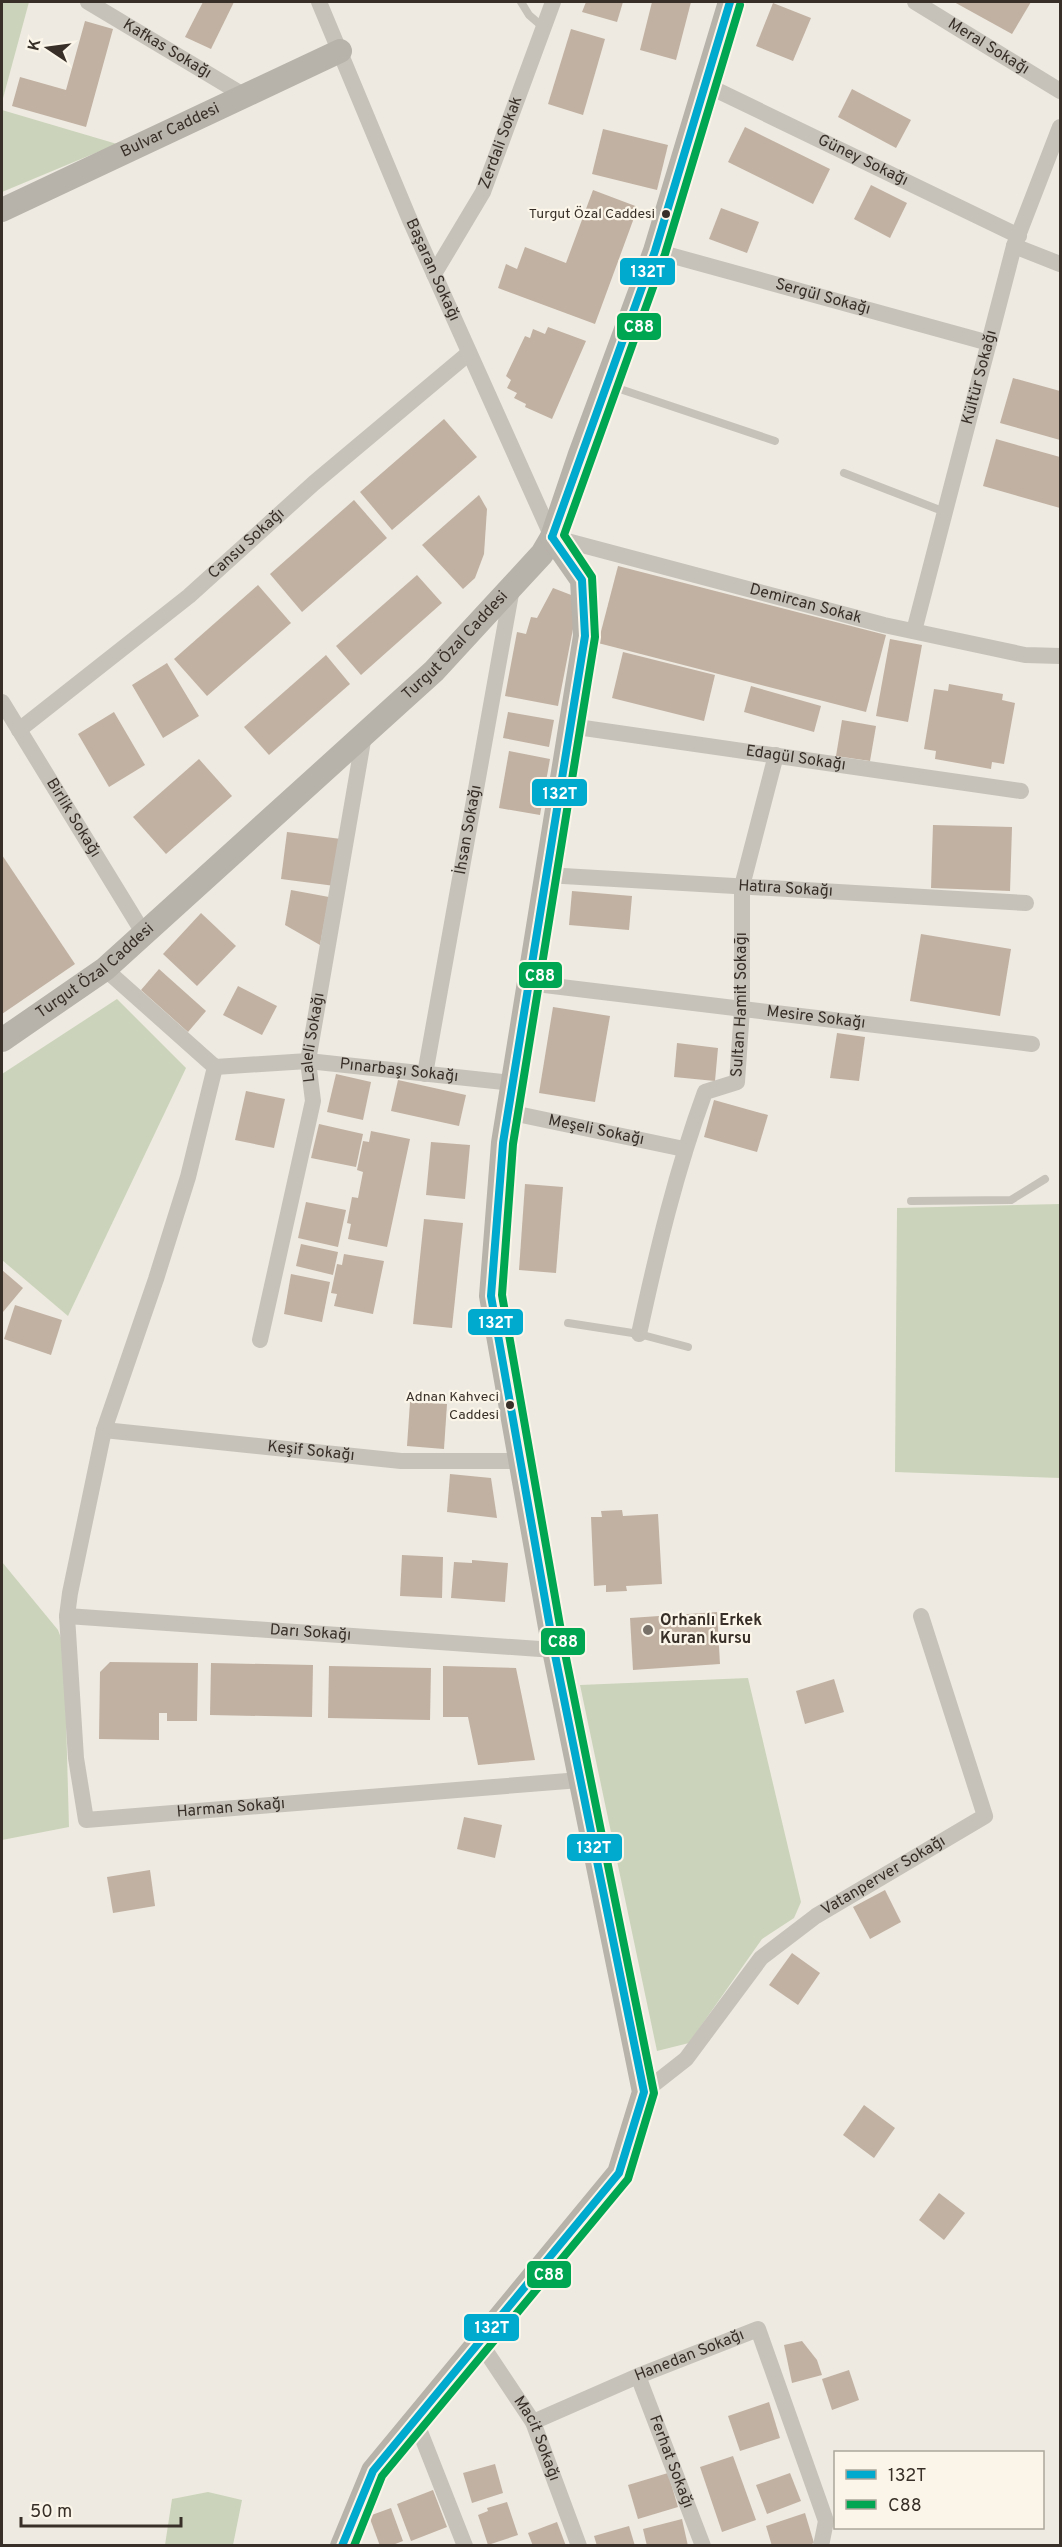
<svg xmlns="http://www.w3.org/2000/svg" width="1062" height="2547" font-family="Overpass,sans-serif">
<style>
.green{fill:#cbd4ba}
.building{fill:#c1b1a2}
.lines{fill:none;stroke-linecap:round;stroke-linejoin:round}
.lane{stroke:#c6c2ba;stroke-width:8}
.street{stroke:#c6c2ba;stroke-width:16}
.secondary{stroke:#b7b2aa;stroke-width:24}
.bus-1-casing{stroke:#faf5e8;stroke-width:12}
.bus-2-casing{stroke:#faf5e8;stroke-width:12}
.bus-1{stroke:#00a9ce;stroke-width:8}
.bus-2{stroke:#00a651;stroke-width:8}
.bus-dot{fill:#383028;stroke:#faf5e8;stroke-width:2}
.poi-dot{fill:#787169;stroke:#faf5e8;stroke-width:2}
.labels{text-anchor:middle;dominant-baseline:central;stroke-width:4.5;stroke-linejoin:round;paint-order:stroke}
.bus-label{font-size:14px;fill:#383028;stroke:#faf5e8;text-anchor:end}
.street-label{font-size:16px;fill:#383028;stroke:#faf5e8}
.poi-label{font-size:16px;font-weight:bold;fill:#383028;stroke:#faf5e8;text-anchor:start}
.line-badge{stroke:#faf5e8;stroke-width:2}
.badge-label{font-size:16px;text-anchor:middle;font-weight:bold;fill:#fff}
</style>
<rect width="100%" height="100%" fill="#eeeae1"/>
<!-- green -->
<g class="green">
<path d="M2,2H29L2,102Z"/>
<path d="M2,110L117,144L2,192Z"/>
<path d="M117,999L186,1068L68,1316L2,1260V1074Z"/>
<path d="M1060,1204V1478L895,1472L897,1208Z"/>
<path d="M2,1562L58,1630L64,1646L69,1827L2,1840Z"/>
<path d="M748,1678L801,1902L794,1918L762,1939L689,2043L657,2051L580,1685Z"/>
<path d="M208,2492L242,2500L233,2545H165L172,2499Z"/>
</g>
<!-- building -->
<g class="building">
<path d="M203,2H234L211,49L185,37Z"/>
<path d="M586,2H623L617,22L582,12Z"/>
<path d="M652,2H691L676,60L640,50Z"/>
<path d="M954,2H1031L1012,34Z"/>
<path d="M773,3L811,18L793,61L756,46Z"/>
<path d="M85,21L113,29L86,127L12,106L20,77L66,90Z"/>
<path d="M571,29L605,39L583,115L548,104Z"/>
<path d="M852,89L911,120L896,148L838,117Z"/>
<path d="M745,127L830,169L813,204L728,162Z"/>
<path d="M603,129L668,145L657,190L592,174Z"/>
<path d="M871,185L907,203L890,238L854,219Z"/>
<path d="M593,190L638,207L595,324L498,288L506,264L517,269L525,247L566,263Z"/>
<path d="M721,208L759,222L747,253L709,239Z"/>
<path d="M548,327L586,341L552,419L525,407L526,404L514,398L517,393L507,388L511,380L506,376L525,336L530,338L533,329L545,334Z"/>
<path d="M1013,378L1060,391V440L1000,423Z"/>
<path d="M444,419L477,457L392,530L360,492Z"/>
<path d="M996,439L1060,457V508L983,486Z"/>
<path d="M479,495L487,509L484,554L475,578L463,589L422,545Z"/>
<path d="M354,500L387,538L302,612L270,574Z"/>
<path d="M618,566L886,635L866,712L598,643Z"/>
<path d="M417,575L442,603L361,675L336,646Z"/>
<path d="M258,585L291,623L207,696L174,659Z"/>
<path d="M553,588L579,598L558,706L505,696L517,632L526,634L531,617L537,618Z"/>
<path d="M890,639L922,645L908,722L876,716Z"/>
<path d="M623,652L715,675L704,721L612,698Z"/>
<path d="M326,655L350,684L269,755L244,727Z"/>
<path d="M167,663L199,716L163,738L132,685Z"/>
<path d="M949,684L1003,694L1002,700L1015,703L1004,764L992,762L991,769L935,759L936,751L924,749L934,689L948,691Z"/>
<path d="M751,686L821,706L814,732L744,712Z"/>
<path d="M114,712L145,765L109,787L78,734Z"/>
<path d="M508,712L554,720L549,747L503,738Z"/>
<path d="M842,720L876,726L870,761L836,756Z"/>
<path d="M509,751L550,759L540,815L499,808Z"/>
<path d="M199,759L232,796L166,854L133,817Z"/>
<path d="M933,825L1012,827L1010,891L931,888Z"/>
<path d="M287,832L341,839L335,886L281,879Z"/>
<path d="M2,855L75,964L2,1014Z"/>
<path d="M291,890L329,897L320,945L285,925Z"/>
<path d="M572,891L632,896L629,930L569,925Z"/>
<path d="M201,913L236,946L197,986L163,954Z"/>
<path d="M921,934L1011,949L1000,1016L910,1001Z"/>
<path d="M159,969L206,1011L188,1032L141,990Z"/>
<path d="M238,986L277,1006L262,1035L223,1015Z"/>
<path d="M553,1007L610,1016L595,1102L539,1093Z"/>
<path d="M837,1033L865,1037L859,1081L830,1078Z"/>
<path d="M677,1043L718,1048L715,1081L674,1077Z"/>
<path d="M336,1074L371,1082L363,1120L327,1112Z"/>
<path d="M398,1080L466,1095L459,1126L391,1111Z"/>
<path d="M246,1091L285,1099L274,1148L235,1140Z"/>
<path d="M714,1100L768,1115L757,1152L704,1137Z"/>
<path d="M319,1124L363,1134L356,1167L311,1158Z"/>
<path d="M371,1131L410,1139L387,1247L348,1239L351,1224L347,1223L352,1197L358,1198L363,1172L357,1170L363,1141L369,1142Z"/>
<path d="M431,1142L470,1145L465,1199L426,1195Z"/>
<path d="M525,1184L563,1187L556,1273L519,1270Z"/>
<path d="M306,1202L346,1210L338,1247L298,1238Z"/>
<path d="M424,1219L463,1223L452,1328L413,1324Z"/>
<path d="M301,1244L338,1252L333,1275L296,1266Z"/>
<path d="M344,1254L384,1261L373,1314L334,1306L337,1294L331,1293L337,1264L342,1265Z"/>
<path d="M2,1270L23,1288L3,1312L2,1311Z"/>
<path d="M291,1274L330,1282L322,1322L284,1314Z"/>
<path d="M15,1305L62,1320L51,1355L4,1339Z"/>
<path d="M410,1402L447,1404L444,1449L407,1446Z"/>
<path d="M450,1474L491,1478L497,1518L447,1512Z"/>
<path d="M622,1510L623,1516L658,1514L662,1584L626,1586L627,1591L606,1592V1585L594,1586L591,1517H602L601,1511Z"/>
<path d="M402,1555L443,1557L442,1598L400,1596Z"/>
<path d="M472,1560L508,1563L505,1602L451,1598L454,1562L472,1563Z"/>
<path d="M717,1612L720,1664L633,1670L630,1618Z"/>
<path d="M110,1662L198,1663L197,1721H167V1713H159V1740L99,1739L100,1672Z"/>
<path d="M211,1663L313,1665L312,1717L210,1715Z"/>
<path d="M329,1666L431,1668L430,1720L328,1718Z"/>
<path d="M443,1666L516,1668L535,1760L478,1765L468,1717H443Z"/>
<path d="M834,1679L844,1712L805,1724L796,1691Z"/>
<path d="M464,1817L502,1825L495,1858L457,1849Z"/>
<path d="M150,1870L155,1906L113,1913L107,1877Z"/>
<path d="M885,1890L901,1922L870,1939L853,1907Z"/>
<path d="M792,1953L820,1973L798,2005L769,1985Z"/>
<path d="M864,2105L895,2128L874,2158L843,2135Z"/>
<path d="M939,2193L965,2213L944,2240L919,2220Z"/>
<path d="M802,2341L817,2360L822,2375L792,2383L784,2345Z"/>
<path d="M849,2370L859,2400L832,2410L822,2379Z"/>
<path d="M769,2402L780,2438L740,2451L728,2416Z"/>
<path d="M733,2456L756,2520L722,2532L700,2467Z"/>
<path d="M495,2464L503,2493L472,2503L463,2473Z"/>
<path d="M668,2473L678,2507L638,2519L628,2485Z"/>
<path d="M790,2473L801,2501L767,2514L756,2485Z"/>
<path d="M433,2490L447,2527L411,2541L397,2504Z"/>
<path d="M507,2502L518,2535L488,2545L478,2515L488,2511L487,2508Z"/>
<path d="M391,2508L403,2541L390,2546H380L369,2516Z"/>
<path d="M805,2513L814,2543L807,2546H772L766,2526Z"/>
<path d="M682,2519L688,2546H647L643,2529Z"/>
<path d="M557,2522L566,2546H533L528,2533Z"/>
<path d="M629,2526L635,2546H597L594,2536Z"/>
</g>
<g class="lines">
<!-- lane -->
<g class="lane">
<path d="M521,2L529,15L544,28"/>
<path d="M608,385L775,441"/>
<path d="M844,473L945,512"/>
<path d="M911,1201L1011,1200L1045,1179"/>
<path d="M568,1323L639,1334L688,1347"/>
</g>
<!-- street -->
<g class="street">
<path id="s1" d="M88,2L245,96"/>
<path id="s2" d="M319,2L409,218L552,537L884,625L1025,655L1060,656"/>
<path id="s3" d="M915,2L1060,91"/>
<path id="s4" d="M706,85L1019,236"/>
<path d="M1014,246L1060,264"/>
<path id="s5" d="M655,251L989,343"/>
<path id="s6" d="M434,274L483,192L553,2"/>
<path id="s7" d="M914,631L1014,246L1060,127"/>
<path id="s8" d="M2,702L144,934"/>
<path id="s9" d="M570,726L1021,791"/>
<path id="s10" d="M19,730L189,596L314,483L469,353"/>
<path id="s11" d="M546,875L1026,903"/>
<path id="s12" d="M105,969L215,1067L308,1061L512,1083"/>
<path id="s13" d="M528,983L1032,1044"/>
<path id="s14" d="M215,1067L188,1177L156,1279L104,1430L70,1593L67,1616L76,1758L86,1820L580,1780"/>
<path id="s15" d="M425,1074L512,588"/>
<path id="s16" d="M508,1112L684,1149"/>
<path id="s17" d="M639,1334C657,1251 676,1171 705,1092L737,1082L742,1009V886L776,755"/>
<path id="s18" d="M260,1340L313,1101L308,1061L364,735"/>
<path id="s19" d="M104,1430L401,1461H520"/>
<path id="s20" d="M67,1616L554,1650"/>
<path id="s21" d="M644,2092L686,2059L761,1958L816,1916L985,1816L921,1616"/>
<path id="s22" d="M479,2341L533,2422L579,2546"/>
<path id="s23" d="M638,2376L703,2546"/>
<path d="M415,2419L465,2546"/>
<path id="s24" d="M533,2422L638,2376L758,2329L826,2521L821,2546"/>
</g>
<!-- secondary -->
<g class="secondary">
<path id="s25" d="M2,210L340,51"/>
<path id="s26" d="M2,1040L105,969L434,671L542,554L552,537L579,457L655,251L730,2"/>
<path d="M342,2546L373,2471L619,2173L644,2092L554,1650L491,1296L503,1143L585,636L582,580L552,537"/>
</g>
<defs>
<g id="bus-1">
<path d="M552,537L655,251L730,2"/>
<path d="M342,2546L373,2471L619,2173L644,2092L554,1650L491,1296L503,1143L585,636L582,580L552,537"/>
</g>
<path id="bus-2" d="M354,2546L382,2476L628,2179L654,2093L564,1648L502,1295L513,1144L595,637L592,577L564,535L665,254L740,5"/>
</defs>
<!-- bus-1 casing -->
<use href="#bus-1" class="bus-1-casing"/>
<!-- bus-2 casing -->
<use href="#bus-2" class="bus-2-casing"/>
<!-- bus-1 -->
<use href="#bus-1" class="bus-1"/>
<!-- bus-2 -->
<use href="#bus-2" class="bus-2"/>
</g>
<!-- markers -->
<g class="bus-dot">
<circle cx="666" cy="214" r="5"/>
<circle cx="510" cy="1405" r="5"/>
</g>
<circle class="poi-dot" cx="648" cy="1630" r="6"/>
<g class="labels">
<!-- bus labels -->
<g class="bus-label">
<text x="655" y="214">Turgut Özal Caddesi</text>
<text x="499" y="1397">Adnan Kahveci<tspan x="499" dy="18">Caddesi</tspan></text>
</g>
<!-- street labels -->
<g class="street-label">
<text stroke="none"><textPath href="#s3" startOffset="86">Meral Sokağı</textPath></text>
<text stroke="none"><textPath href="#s1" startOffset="92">Kafkas Sokağı</textPath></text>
<text stroke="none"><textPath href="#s25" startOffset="186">Bulvar Caddesi</textPath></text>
<text stroke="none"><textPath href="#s6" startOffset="148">Zerdali Sokak</textPath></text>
<text stroke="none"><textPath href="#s4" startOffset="174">Güney Sokağı</textPath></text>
<text stroke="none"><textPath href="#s2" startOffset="291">Başaran Sokağı</textPath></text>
<text stroke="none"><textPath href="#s5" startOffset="174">Sergül Sokağı</textPath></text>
<text stroke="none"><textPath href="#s7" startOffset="262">Kültür Sokağı</textPath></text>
<text stroke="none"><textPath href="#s10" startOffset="294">Cansu Sokağı</textPath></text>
<text stroke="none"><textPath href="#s2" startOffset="846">Demircan Sokak</textPath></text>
<text stroke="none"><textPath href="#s26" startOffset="602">Turgut Özal Caddesi</textPath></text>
<text stroke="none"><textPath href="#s9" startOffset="228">Edagül Sokağı</textPath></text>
<text stroke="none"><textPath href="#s8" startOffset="136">Birlik Sokağı</textPath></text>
<text stroke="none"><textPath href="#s15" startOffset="248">İhsan Sokağı</textPath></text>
<text stroke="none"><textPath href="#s11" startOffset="240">Hatıra Sokağı</textPath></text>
<text stroke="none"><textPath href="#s26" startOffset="116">Turgut Özal Caddesi</textPath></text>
<text stroke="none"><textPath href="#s17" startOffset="362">Sultan Hamit Sokağı</textPath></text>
<text stroke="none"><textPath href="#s13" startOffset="290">Mesire Sokağı</textPath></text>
<text stroke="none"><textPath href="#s18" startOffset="309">Laleli Sokağı</textPath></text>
<text stroke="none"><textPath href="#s12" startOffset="332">Pınarbaşı Sokağı</textPath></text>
<text stroke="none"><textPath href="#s16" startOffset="90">Meşeli Sokağı</textPath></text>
<text stroke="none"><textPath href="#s19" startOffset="208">Keşif Sokağı</textPath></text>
<text stroke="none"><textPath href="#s20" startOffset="244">Darı Sokağı</textPath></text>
<text stroke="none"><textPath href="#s14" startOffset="920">Harman Sokağı</textPath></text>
<text stroke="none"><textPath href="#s21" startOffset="327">Vatanperver Sokağı</textPath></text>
<text stroke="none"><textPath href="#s24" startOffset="170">Hanedan Sokağı</textPath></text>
<text stroke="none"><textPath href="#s22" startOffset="114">Macit Sokağı</textPath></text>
<text stroke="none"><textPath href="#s23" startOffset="92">Ferhat Sokağı</textPath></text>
</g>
<!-- poi labels -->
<g class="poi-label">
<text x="660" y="1621">Orhanlı Erkek<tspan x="660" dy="18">Kuran kursu</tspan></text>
</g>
</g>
<g class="line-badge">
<rect x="619" y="257" width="57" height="29" rx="6" fill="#00a9ce"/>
<rect x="616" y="312" width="46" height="29" rx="6" fill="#00a651"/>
<rect x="531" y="778" width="57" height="29" rx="6" fill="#00a9ce"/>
<rect x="518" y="961" width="45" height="28" rx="6" fill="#00a651"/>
<rect x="467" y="1308" width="57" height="28" rx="6" fill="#00a9ce"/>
<rect x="540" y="1627" width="46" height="29" rx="6" fill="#00a651"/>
<rect x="566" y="1833" width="57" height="29" rx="6" fill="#00a9ce"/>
<rect x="526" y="2260" width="46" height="29" rx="6" fill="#00a651"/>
<rect x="463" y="2313" width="57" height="29" rx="6" fill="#00a9ce"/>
</g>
<g class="badge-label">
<text x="648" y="277">132T</text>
<text x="639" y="332">C88</text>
<text x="560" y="799">132T</text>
<text x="540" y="981">C88</text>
<text x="496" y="1328">132T</text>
<text x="563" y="1647">C88</text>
<text x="594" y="1853">132T</text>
<text x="549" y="2280">C88</text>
<text x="492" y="2333">132T</text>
</g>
<!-- border -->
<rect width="1062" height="2547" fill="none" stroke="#383028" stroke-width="6"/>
<!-- legend -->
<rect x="834" y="2451" width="210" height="78" fill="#faf5e8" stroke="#aca69b" stroke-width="1.5"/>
<rect x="846" y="2470" width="30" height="9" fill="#00a9ce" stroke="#aca69b" stroke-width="1.5"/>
<text x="888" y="2481" font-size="18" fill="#383028">132T</text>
<rect x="846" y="2500" width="30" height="9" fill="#00a651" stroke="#aca69b" stroke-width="1.5"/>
<text x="888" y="2511" font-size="18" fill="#383028">C88</text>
<!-- north arrow -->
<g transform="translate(48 48) rotate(283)" stroke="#faf5e8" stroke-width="4.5" paint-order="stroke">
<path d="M0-4.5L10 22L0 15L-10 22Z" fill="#383028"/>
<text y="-9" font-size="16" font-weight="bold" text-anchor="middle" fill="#383028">K</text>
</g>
<!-- scale -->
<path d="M21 2517v9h160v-9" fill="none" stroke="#383028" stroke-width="3"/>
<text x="30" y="2517" font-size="18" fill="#383028" stroke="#faf5e8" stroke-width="4.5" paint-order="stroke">50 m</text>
</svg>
